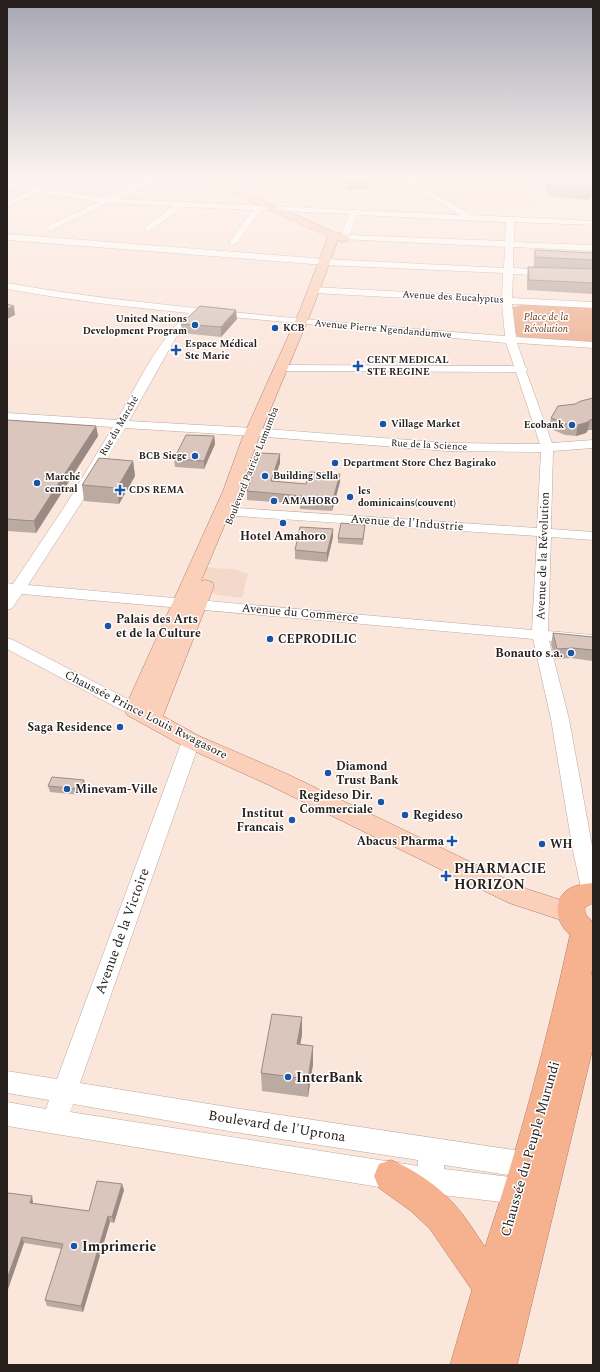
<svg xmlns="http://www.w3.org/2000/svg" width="600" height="1372" font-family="Spectral,serif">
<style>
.built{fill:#f4d8ca}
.green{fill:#eeb294}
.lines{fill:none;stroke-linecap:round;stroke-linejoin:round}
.minor-casing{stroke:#bca89e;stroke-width:1}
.major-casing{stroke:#ae7e66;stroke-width:1}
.highway-casing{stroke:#ae7e66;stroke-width:1}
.minor{fill:#fff;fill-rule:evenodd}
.major{fill:#fad0bb;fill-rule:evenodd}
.highway{fill:#f6b18e;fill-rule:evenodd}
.wall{fill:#bbaaa2}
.shaded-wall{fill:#998b84}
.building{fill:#dac6bc;stroke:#998b84}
.poi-dot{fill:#1b54a6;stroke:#fff;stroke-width:1.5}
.labels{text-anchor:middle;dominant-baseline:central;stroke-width:3;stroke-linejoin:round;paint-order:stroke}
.far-street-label{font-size:10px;fill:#28201d;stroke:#fff}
.far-park-label{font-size:10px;font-style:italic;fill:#673314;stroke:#fff}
.far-poi-label{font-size:10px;font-weight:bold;fill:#28201d;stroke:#fff;text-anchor:start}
.street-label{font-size:12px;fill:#28201d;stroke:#fff}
.poi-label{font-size:12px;font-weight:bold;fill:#28201d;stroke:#fff;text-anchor:start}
.near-poi-label{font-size:14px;font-weight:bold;fill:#28201d;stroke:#fff;text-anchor:start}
.near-street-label{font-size:14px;fill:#28201d;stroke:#fff}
</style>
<rect width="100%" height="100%" fill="#fbe6dc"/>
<!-- built -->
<g class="built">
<path d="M526,178L532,205L459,210L411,179Z"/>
<path d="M205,567L237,570L248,574L242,598L218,595L202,588Z"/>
</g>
<!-- green -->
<path class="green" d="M525,304L593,307V342L521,338L513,333V307Z"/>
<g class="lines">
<defs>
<g id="minor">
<path d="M152,178H162L118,199L460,215L400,178H409L471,215L593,221V225L514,222V242L593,245V251L513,247V268L593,272V278L513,274L512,298L593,302V308L512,304L516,337L593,342V348L517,343L525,366L528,369L526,371L552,443L593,440V448L553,451L551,529L593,532V540L551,537L548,631L593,635V645L549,641L569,719L593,851V900L585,898L582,892L573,851L551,719L533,639L22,594L12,608L7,610V583L13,584L67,503L113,427L7,421V413L117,420C138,384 157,340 189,313C128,307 67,300 7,289V283C78,296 150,303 223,311C317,321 411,329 505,336L502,303L313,293L308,290L313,287L502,297L503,273L325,265L7,240V234L325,259L504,268L505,247L341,239L340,237L349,214L261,210L236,244L233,245L229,242L253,210L183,207L148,232L144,229L145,227L173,206L108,203L50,231L47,230L46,228L47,226L99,202L40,193L7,206V201L31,191L7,187V183L106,198ZM357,215L506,222L505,241L349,235ZM200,314L506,343L514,366L282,365L276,368L282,371L516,372L540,444L448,443L253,428L129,421L175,339L184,328ZM125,428L253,436L448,451L541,452L537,528L222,507L217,508L215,511L217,514L222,515L537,536L532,630L28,585L81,503Z"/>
<path d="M7,638L13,640L141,706L144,710L141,714L135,716L129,714L7,649Z"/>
<path d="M191,735L197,737L200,741L80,1083L234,1108L534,1153L543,1157L547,1166L543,1175L534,1179L444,1165V1169L527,1179L536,1183L540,1192L536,1201L527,1205L391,1189L7,1126V1102L46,1109L49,1100L7,1093V1071L57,1079L182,741L185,737ZM73,1104L234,1132L418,1160V1166L70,1112Z"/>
</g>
<path id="major" d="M199,178H212L336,233L348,235L349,237L347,241L343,242L338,240L312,310L261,432L239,491L201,581L205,580L212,582L214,586L163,716L199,736L287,774L527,889L579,906L583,913L579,920L570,923L509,903L271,786L183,746L127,715L124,710L223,491L242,439L300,310L328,237Z"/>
<path id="highway" d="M593,883V903L585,907C584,914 587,917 593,922V963L591,975L593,974V1047L517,1365H450L472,1290L430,1229L411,1211L379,1188L374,1176L379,1164L391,1160C414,1169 438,1186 454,1204C466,1217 475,1233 485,1247C519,1145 547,1040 570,935C557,924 552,903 566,891C573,885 584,884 593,883Z"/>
</defs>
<!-- minor casing -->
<use href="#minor" class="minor-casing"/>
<!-- major casing -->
<use href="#major" class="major-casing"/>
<!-- highway casing -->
<use href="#highway" class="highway-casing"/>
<!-- minor -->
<use href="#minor" class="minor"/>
<!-- major -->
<use href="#major" class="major"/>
<!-- highway -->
<use href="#highway" class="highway"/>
</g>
<!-- wall -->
<g class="wall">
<path d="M547,178H593V197H590L589,200L547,196L546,184Z"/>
<path d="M372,180L367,189L346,190V182Z"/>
<path d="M535,250L593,253V294L527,290V277L528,267H534V260Z"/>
<path d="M237,319L221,337L182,333L181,324Z"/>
<path d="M593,398V430H588L586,433L576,436L565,435L549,428L551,418L575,404Z"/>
<path d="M7,420L96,426L98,436L36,533L7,531Z"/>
<path d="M214,436L215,444L204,469L175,467L174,459Z"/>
<path d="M280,454V463L274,481L306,484L340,482L332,511L300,509V504L247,500V491Z"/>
<path d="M133,461L135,476L119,504L84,501L82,485Z"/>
<path d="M365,525L363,545L338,543V538Z"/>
<path d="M333,529V537L327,562L295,559V550Z"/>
<path d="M553,633L593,637V661L570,658L555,659L551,644Z"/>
<path d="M84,780L85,787L81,795L50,792L48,786Z"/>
<path d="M302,1017V1035L300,1044L313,1046V1064L308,1097L262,1091L261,1073Z"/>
<path d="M124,1190L114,1223L110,1222L83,1312L47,1306L45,1300L62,1249L24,1243L7,1292V1196L33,1202V1203L89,1211Z"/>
</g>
<!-- shaded-wall -->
<g class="shaded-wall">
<path d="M369,178H372V180L367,189L368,182Z"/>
<path d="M14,306L15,315L7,319V309Z"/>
<path d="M236,310L237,319L221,337V327Z"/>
<path d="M590,420L588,430L586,433L576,436L578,425Z"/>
<path d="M96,426L98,436L36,533L34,521Z"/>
<path d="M214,436L215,444L204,469V461Z"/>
<path d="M280,454V463L271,489V481Z"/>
<path d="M133,461L135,476L119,504L117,488Z"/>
<path d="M340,474V482L332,511V503Z"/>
<path d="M333,529V537L327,562V553Z"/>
<path d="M84,780L85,787L81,795L80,789Z"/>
<path d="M302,1017V1035L297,1062V1044Z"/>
<path d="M313,1046V1064L308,1097V1079Z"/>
<path d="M122,1184L124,1190L114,1223L112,1217Z"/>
<path d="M32,1196L33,1202L32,1209L30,1203Z"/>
<path d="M108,1216L110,1222L83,1312L81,1306Z"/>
<path d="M22,1237L24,1243L7,1292V1279Z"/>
</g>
<!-- building -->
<g class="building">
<path d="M347,178H369L368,182H346Z"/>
<path d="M548,178H593V186H589L591,189L549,185Z"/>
<path d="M535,250L593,253V260L535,257Z"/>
<path d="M528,267L593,269V283L529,280Z"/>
<path d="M7,304L14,306L7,309Z"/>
<path d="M200,306L236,310L221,327L181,324Z"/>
<path d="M593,398V419L590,420L588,422L578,425L566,424L551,418L558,406L575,404L581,401Z"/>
<path d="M7,420L96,426L34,521L7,519Z"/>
<path d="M186,435L214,436L204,461L174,459Z"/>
<path d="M260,453L280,454L271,481L306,484L310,472L340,474L332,503L300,500L302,496L247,491Z"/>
<path d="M99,458L133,461L117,488L82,485Z"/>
<path d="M341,523L365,525L363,539L338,538Z"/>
<path d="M300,527L333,529L327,553L295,550Z"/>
<path d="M553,633L593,637V650L572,648L557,649Z"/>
<path d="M52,777L84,780L80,789L48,786Z"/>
<path d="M272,1014L302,1017L297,1044L313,1046L308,1079L261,1073Z"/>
<path d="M97,1181L122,1184L112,1217L108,1216L81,1306L45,1300L63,1244L22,1237L7,1279V1196L8,1193L32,1196L30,1203L89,1211Z"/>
</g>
<!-- sky -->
<linearGradient id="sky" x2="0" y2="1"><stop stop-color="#a5a6b4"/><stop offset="0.48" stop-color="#fdf4ef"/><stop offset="1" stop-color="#fdf4ef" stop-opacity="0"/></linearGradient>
<rect width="600" height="370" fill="url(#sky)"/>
<!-- markers -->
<g class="poi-dot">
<circle cx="195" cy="325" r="4"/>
<circle cx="275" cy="328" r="4"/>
<path d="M174 344h4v4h4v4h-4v4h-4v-4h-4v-4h4z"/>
<path d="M356 360h4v4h4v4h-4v4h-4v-4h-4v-4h4z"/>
<circle cx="383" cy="424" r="4"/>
<circle cx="572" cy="425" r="4"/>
<circle cx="195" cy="456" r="4"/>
<circle cx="335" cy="463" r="4"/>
<circle cx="265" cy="476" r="4"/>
<circle cx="37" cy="483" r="4"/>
<path d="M118 484h4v4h4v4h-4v4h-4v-4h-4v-4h4z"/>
<circle cx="350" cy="497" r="4"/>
<circle cx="274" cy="501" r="4"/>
<circle cx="283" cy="523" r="4"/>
<circle cx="108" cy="626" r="4"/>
<circle cx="270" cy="639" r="4"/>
<circle cx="571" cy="653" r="4"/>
<circle cx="120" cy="727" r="4"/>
<circle cx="328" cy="773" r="4"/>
<circle cx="67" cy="789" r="4"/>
<circle cx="381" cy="802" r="4"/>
<circle cx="405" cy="815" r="4"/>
<circle cx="292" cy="820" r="4"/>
<path d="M450 835h4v4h4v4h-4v4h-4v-4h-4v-4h4z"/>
<circle cx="542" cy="844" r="4"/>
<path d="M444 870h4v4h4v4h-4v4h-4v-4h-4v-4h4z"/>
<circle cx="288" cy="1077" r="4"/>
<circle cx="74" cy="1246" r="4"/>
</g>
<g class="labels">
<!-- far-street labels -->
<g class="far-street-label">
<text transform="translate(453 297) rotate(3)">Avenue des Eucalyptus</text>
<text transform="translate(383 329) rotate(5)">Avenue Pierre Ngendandumwe</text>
<text transform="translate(119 426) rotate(-60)">Rue du Marché</text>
<text transform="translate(429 445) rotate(3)">Rue de la Science</text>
<text transform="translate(252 466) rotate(-68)">Boulevard Patrice Lumumba</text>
</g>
<!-- far-park labels -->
<g class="far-park-label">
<text x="546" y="317">Place de la<tspan x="546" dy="12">Révolution</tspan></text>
</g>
<!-- far-poi labels -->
<g class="far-poi-label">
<text x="187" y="319" text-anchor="end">United Nations<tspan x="187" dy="12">Development Program</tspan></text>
<text x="283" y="328">KCB</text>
<text x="185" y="344">Espace Médical<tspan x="185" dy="12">Ste Marie</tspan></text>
<text x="367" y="360">CENT MEDICAL<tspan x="367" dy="12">STE REGINE</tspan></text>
<text x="391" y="424">Village Market</text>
<text x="564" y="425" text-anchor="end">Ecobank</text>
<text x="187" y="456" text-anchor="end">BCB Siege</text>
<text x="343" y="463">Department Store Chez Bagirako</text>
<text x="273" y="476">Building Sella</text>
<text x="45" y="477">Marché<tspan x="45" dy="12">central</tspan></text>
<text x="129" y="490">CDS REMA</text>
<text x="358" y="491">les<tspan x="358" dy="12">dominicains(couvent)</tspan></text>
<text x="282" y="501">AMAHORO</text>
</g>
<!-- street labels -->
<g class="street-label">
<text transform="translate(407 523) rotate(4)">Avenue de l'Industrie</text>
<text transform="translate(543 556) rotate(-88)">Avenue de la Révolution</text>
<text transform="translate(300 613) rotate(5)">Avenue du Commerce</text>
<text transform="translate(146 715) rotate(27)">Chaussée Prince Louis Rwagasore</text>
</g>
<!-- poi labels -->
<g class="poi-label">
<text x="283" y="536" text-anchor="middle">Hotel Amahoro</text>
<text x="116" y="619">Palais des Arts<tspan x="116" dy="14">et de la Culture</tspan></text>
<text x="278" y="639">CEPRODILIC</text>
<text x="563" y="653" text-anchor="end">Bonauto s.a.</text>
<text x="112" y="727" text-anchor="end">Saga Residence</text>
<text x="336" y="766">Diamond<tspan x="336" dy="14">Trust Bank</tspan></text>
<text x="75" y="789">Minevam-Ville</text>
<text x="373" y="795" text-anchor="end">Regideso Dir.<tspan x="373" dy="14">Commerciale</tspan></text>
<text x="284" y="813" text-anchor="end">Institut<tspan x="284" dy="14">Francais</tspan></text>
<text x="413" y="815">Regideso</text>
<text x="444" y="841" text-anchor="end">Abacus Pharma</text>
<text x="550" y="844">WH</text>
</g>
<!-- near-poi labels -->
<g class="near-poi-label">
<text x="454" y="868">PHARMACIE<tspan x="454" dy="16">HORIZON</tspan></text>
<text x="296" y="1077">InterBank</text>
<text x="82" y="1246">Imprimerie</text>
</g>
<!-- near-street labels -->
<g class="near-street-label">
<text transform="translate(122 931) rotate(-70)">Avenue de la Victoire</text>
<text transform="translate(277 1126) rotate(9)">Boulevard de l'Uprona</text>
<text transform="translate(530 1149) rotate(-74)">Chaussée du Peuple Murundi</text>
</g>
</g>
<!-- border -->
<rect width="600" height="1372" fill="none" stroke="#28201d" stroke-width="16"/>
</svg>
